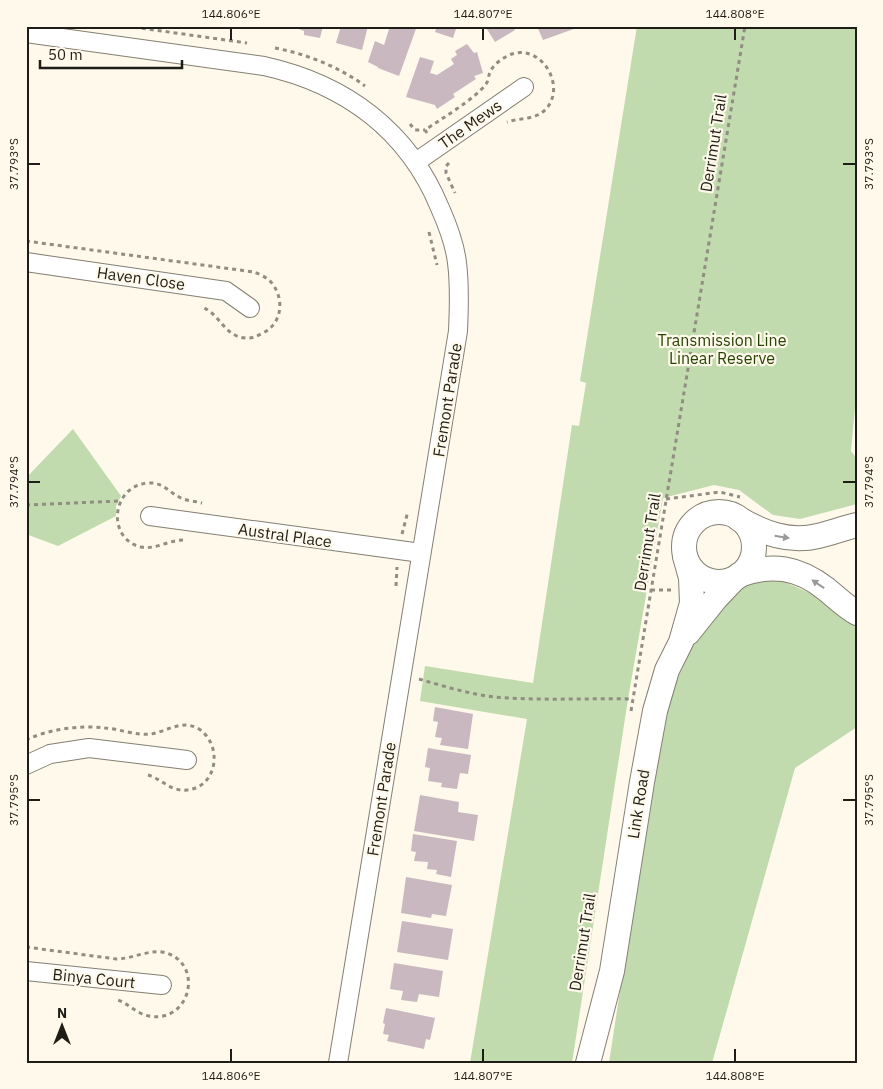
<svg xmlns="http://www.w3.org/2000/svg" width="883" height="1089" font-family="'IBM Plex Sans',sans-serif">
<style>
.green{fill:#c1daae}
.building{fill:#c9b8c0}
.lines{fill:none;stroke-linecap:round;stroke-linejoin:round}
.street-casing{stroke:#847f72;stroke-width:20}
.secondary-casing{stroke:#847f72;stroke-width:26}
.path{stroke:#918d82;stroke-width:3;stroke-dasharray:4 4;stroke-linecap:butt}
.street{stroke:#fff;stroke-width:18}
.secondary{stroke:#fff;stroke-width:24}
.oneway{fill:#9a9997}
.ticks{fill:none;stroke:#1f1d17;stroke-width:2}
.labels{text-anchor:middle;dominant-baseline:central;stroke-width:4.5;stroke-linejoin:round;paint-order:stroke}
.street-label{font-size:16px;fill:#1f1d17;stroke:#fef9ea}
.park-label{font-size:16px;fill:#284306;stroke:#fef9ea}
.neatline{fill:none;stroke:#1f1d17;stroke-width:2}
.ticks-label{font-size:12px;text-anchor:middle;fill:#1f1d17}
</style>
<rect width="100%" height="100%" fill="#fef9ea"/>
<!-- green -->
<g class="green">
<path d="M637,26H857V386L851,451L857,459V504L800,519L773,515L739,490L714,485L663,498L628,699L572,1063H470L527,719L420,701L425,666L533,683L572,425L579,426L586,383L580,381Z"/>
<path d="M73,429L121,496L116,506V516L58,546L26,534V478Z"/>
<path d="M776,578L814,595L857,624V727L795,768L712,1063H609L646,820L664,721L679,675L694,643L740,585Z"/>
</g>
<!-- building -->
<g class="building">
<path d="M296,26H323L320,38L304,35V31L296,28Z"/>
<path d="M341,26H368L362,50L336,43Z"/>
<path d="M390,26H417L399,76L378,68V67L368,62L375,41L384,45Z"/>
<path d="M437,26H457L453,38L435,32Z"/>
<path d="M485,26H513L515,30L495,42Z"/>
<path d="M537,26H582L543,40Z"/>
<path d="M467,44L474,53L477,52L483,73L474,76L476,79L453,94L455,97L437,109L435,105L406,97L420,57L434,61L430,73L437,75L454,64L451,59L457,55L455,51Z"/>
<path d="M435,707L473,714L468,749L440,745L442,738L435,737L438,722L433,721Z"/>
<path d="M428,748L471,755L468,774L460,773L457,789L441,787L442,783L428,781L430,768L425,767Z"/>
<path d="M420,795L459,802L458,812L478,815L474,841L414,831Z"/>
<path d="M413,834L457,841L451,877L436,874L437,870L427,869L428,862L414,861L416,852L411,851Z"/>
<path d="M406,877L452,885L446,916L432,914L431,918L401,913Z"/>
<path d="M402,921L453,929L448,960L397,952Z"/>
<path d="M394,963L443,971L439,997L419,994L417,1002L401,1000L403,991L390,989Z"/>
<path d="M386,1008L435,1018L430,1040L426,1039L424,1049L387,1041L389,1035L383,1034L385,1024L383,1023Z"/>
</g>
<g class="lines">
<defs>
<g id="street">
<path d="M26,33L264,66C345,84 408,130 440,208C448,226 455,244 457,263C460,285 459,309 458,331L338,1063"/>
<path d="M416,162L524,87"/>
<path d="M26,262L226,291L250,308"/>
<path d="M150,516L421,553"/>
<path d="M26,765L50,754L89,748L187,760"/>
<path d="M26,971L162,985"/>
</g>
<g id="secondary">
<circle cx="719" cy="547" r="35"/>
<path d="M739,519C764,533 789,543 818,536C831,533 844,528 857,525"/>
<path d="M739,575C772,563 798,567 826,589C836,597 846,607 857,613"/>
<path d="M688,633L716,598L735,578"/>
<path d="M588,1063L612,971L642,782L655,711L667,670L681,642L692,603L691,578L685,556"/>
</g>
</defs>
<!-- street casing -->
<use href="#street" class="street-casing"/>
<!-- secondary casing -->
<use href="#secondary" class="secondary-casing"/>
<!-- path -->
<g class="path">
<path d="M126,26L247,43"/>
<path d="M275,48C307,54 339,67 365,86"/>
<path d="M410,124L415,130H425"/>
<path d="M427,133L425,130C441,119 475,99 486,84C489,80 488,75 491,70C495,63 504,57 512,54C543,44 568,89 544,111C533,120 519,118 507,122"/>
<path d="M449,163L446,166V173L455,193"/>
<path d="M429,232L437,265"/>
<path d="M26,241L254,272C259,274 266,277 270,281C285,297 283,323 263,333C257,336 251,339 245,338C224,336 220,314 202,307"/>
<path d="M666,499L720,492L740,497"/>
<path d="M26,505L120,501"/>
<path d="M402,534L408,511"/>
<path d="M183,540C169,540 155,550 141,547C106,539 111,485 149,483C162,482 169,492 179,497C186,501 195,501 202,503"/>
<path d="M396,586L397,567"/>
<path d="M651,590H671"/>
<path d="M419,679C443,686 469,694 494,697C540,701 587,698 633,699"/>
<path d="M631,711L745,26"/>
<path d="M26,740C49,729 80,725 105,728C120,729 137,736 151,734C168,731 182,719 199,729C223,745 218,787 187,790C171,792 162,779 148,775"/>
<path d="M26,947L116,959C132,959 147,950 162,952C205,960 192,1024 149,1016C137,1014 129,1004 118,1000"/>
</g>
<!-- street -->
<use href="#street" class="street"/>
<!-- secondary -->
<use href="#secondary" class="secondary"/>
</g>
<!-- one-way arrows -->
<defs><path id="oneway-solid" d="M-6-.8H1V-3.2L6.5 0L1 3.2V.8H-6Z" transform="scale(1.25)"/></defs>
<g class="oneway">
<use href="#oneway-solid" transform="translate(782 537) rotate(9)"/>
<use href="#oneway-solid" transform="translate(818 584) rotate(-146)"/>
</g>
<!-- ticks -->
<path class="ticks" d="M231,28V40M483,28V40M735,28V40M28,164H40M843,164H856M28,482H40M843,482H856M28,800H40M843,800H856M231,1049V1062M483,1049V1062M735,1049V1062"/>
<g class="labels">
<!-- street labels -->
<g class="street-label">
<text transform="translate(470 124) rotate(-35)">The Mews</text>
<text transform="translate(713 143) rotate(-81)">Derrimut Trail</text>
<text transform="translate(141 278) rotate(8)">Haven Close</text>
<text transform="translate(447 400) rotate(-81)">Fremont Parade</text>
<text transform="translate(285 535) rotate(8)">Austral Place</text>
<text transform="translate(647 542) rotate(-81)">Derrimut Trail</text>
<text transform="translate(381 799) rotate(-81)">Fremont Parade</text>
<text transform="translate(638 804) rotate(-81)">Link Road</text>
<text transform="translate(582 942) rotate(-81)">Derrimut Trail</text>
<text transform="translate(94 978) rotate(6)">Binya Court</text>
</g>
<!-- park labels -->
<g class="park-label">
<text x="722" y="340">Transmission Line<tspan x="722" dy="18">Linear Reserve</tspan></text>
</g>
</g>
<!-- border -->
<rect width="883" height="1089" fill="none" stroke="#fef9ea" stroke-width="55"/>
<!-- north arrow -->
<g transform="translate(62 1026)" stroke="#fef9ea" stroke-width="4" paint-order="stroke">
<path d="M0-4L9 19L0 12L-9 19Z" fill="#1f1d17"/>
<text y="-8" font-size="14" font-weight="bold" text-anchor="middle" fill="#1f1d17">N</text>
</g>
<!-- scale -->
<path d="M40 60v8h142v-8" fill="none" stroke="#1f1d17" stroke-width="2.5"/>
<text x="48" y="60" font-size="15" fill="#1f1d17" stroke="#fef9ea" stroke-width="4" paint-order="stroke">50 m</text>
<rect x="28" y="28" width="828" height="1034" class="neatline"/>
<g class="ticks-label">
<text x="231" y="18">144.806°E</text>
<text x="483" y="18">144.807°E</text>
<text x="735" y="18">144.808°E</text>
<text transform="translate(14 164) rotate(-90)" y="4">37.793°S</text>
<text transform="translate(869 164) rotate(-90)" y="4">37.793°S</text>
<text transform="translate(14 482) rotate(-90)" y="4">37.794°S</text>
<text transform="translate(869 482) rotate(-90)" y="4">37.794°S</text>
<text transform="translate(14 800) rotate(-90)" y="4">37.795°S</text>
<text transform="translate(869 800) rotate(-90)" y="4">37.795°S</text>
<text x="231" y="1080">144.806°E</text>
<text x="483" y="1080">144.807°E</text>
<text x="735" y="1080">144.808°E</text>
</g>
</svg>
